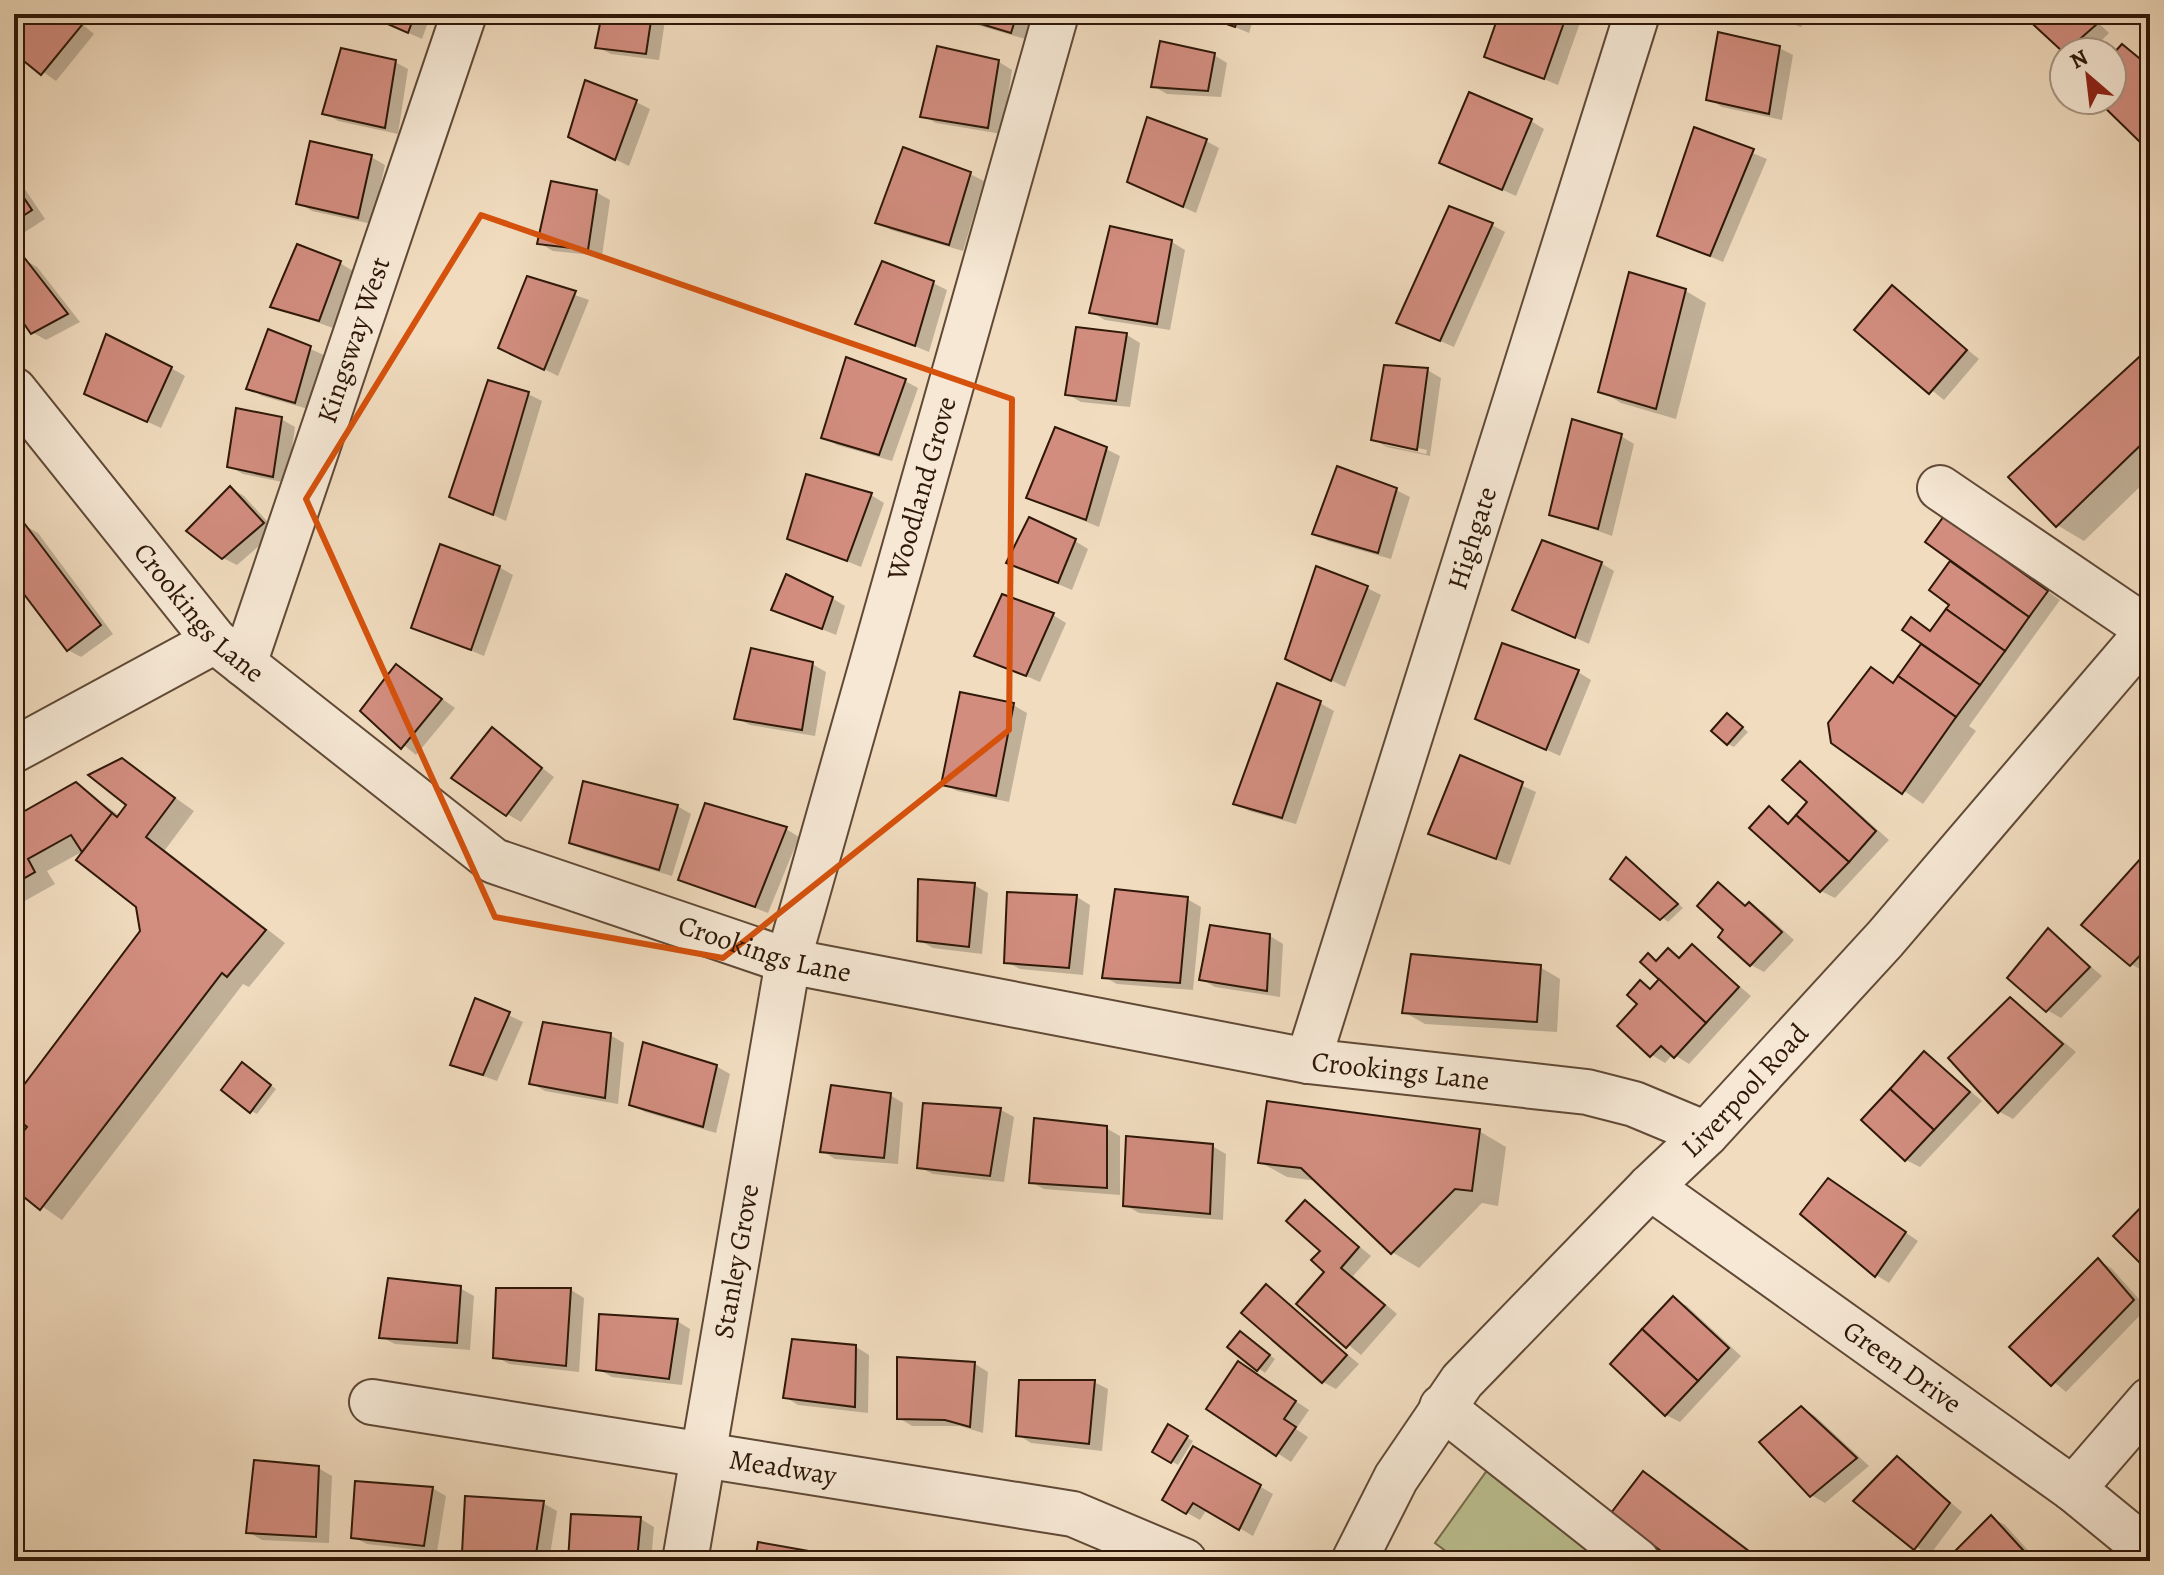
<svg xmlns="http://www.w3.org/2000/svg" width="2164" height="1575" font-family="Alegreya,serif">
<style>
.green{fill:#bcc090;stroke:#766c4c;stroke-width:2}
.shadow{fill:#0003;fill-rule:evenodd}
.building{fill:#d28d7f;stroke:#2f1808;stroke-width:2}
.lines{fill:none;stroke-linecap:round;stroke-linejoin:round}
.minor-casing{stroke:#604936;stroke-width:48}
.minor{stroke:#f6e8d5;stroke-width:44}
.marked{fill:none;stroke:#d6520c;stroke-width:6;stroke-linejoin:round}
.labels{text-anchor:middle;dominant-baseline:central;stroke-width:6;stroke-linejoin:round;paint-order:stroke}
.street-label{font-size:28px;fill:#2f1808;stroke:#f6e8d5}
</style>
<rect width="100%" height="100%" fill="#f1dcbf"/>
<filter id="stains"><feTurbulence type="fractalNoise" baseFrequency=".0025" numOctaves="4"/><feColorMatrix values="0 0 0 0 .2 0 0 0 0 .09 0 0 0 0 .02 0 0 0 .5 -.17"/></filter>
<radialGradient id="worn" r=".72"><stop offset=".6" stop-color="#630" stop-opacity="0"/><stop offset="1" stop-color="#630" stop-opacity=".3"/></radialGradient>
<!-- green -->
<path class="green" d="M1488,1469L1589,1545L1577,1561H1459L1435,1543Z"/>
<!-- shadow -->
<g class="shadow">
<path d="M14,14H70L94,34L56,81L14,51Z"/>
<path d="M367,14H431L422,39Z"/>
<path d="M604,14H666L659,60L611,54L597,47Z"/>
<path d="M940,14H1033L1025,39Z"/>
<path d="M1204,14H1255L1249,33Z"/>
<path d="M1502,14H1571L1581,20L1558,85L1487,56Z"/>
<path d="M1765,14H1806L1801,27Z"/>
<path d="M2025,14H2089L2109,33L2090,52H2066Z"/>
<path d="M2122,47L2150,66V146L2100,100H2112V58Z"/>
<path d="M1779,48L1793,55L1782,120L1722,107L1709,99Z"/>
<path d="M1214,55L1227,63L1221,97L1167,94L1153,86Z"/>
<path d="M395,62L408,69L398,134L338,121L325,113Z"/>
<path d="M999,62L1012,70L1002,134L936,123L923,116Z"/>
<path d="M636,102L650,109L629,166L584,144Z"/>
<path d="M1531,121L1544,129L1516,196L1442,162Z"/>
<path d="M1695,130L1767,159L1723,262L1660,235Z"/>
<path d="M1206,141L1219,148L1196,213L1143,189Z"/>
<path d="M371,157L385,165L372,224L312,211L298,203Z"/>
<path d="M14,173L45,219L14,239Z"/>
<path d="M970,174L984,181L963,251L891,230L878,222Z"/>
<path d="M596,192L610,200L602,256L553,251L539,243Z"/>
<path d="M1492,225L1505,232L1454,347L1399,323Z"/>
<path d="M1112,228L1172,242L1185,250L1170,330L1105,320L1091,312Z"/>
<path d="M23,259L37,267L80,322L46,340L32,332L14,305V266Z"/>
<path d="M340,263L353,271L333,328L272,306Z"/>
<path d="M1630,275L1686,291L1706,303L1676,419L1621,403L1601,391Z"/>
<path d="M528,279L589,300L558,376L514,354Z"/>
<path d="M933,283L947,290L929,352L858,323Z"/>
<path d="M1892,288L1979,359L1944,400L1857,330Z"/>
<path d="M1078,329L1127,335L1140,343L1130,407L1081,402L1067,394Z"/>
<path d="M269,331L324,355L308,409L262,396L248,388Z"/>
<path d="M2150,349V477L2084,541L2057,525Z"/>
<path d="M171,368L185,376L161,428L87,394Z"/>
<path d="M1427,370L1441,378L1430,456L1387,447L1373,439ZM1385,441L1427,450L1426,454L1385,445Z"/>
<path d="M905,381L918,388L892,461L837,445L824,437Z"/>
<path d="M528,394L542,401L506,521L452,496Z"/>
<path d="M281,419L295,427L287,483L243,474L229,466Z"/>
<path d="M1621,436L1634,444L1612,536L1551,514Z"/>
<path d="M1106,449L1120,456L1099,527L1028,498Z"/>
<path d="M231,488L244,496L276,531L237,565L223,558Z"/>
<path d="M1396,490L1410,497L1391,559L1328,541L1315,533Z"/>
<path d="M871,495L884,503L861,567L789,538Z"/>
<path d="M14,502L24,512L14,521Z"/>
<path d="M24,525L38,533L113,634L81,657L68,650L14,577V533Z"/>
<path d="M1958,527L2060,600L1969,726L1976,731L1923,804L1833,742L1871,669L1895,684L1952,605L1931,590L1953,560Z"/>
<path d="M1075,541L1088,549L1072,590L1009,563Z"/>
<path d="M1601,563L1614,571L1589,644L1514,609Z"/>
<path d="M499,567L513,575L484,656L413,627Z"/>
<path d="M1367,588L1381,595L1345,687L1301,666Z"/>
<path d="M832,598L845,606L836,635L773,609Z"/>
<path d="M1053,615L1066,623L1040,682L977,655Z"/>
<path d="M812,664L826,672L815,736L750,725L736,718Z"/>
<path d="M396,666L455,708L416,755L362,711Z"/>
<path d="M1578,672L1591,680L1560,756L1477,718Z"/>
<path d="M1320,703L1334,711L1296,824L1249,811L1236,803Z"/>
<path d="M1013,705L1027,713L1009,802L957,791L944,784Z"/>
<path d="M1733,719L1748,732L1734,747L1728,744Z"/>
<path d="M493,730L554,777L521,822L507,814Z"/>
<path d="M1461,758L1536,792L1510,865L1431,834Z"/>
<path d="M122,760L194,811L165,850L285,943L249,987L243,984L62,1220L14,1187V1147L30,1126L14,1114V1101L142,932L138,906L87,849L47,871L55,884L14,907V818L76,784L120,816L129,805Z"/>
<path d="M1800,764L1813,772L1889,840L1835,898L1821,891L1752,827L1769,808L1791,824L1810,802Z"/>
<path d="M677,806L691,814L672,876L585,850L571,842Z"/>
<path d="M786,829L799,837L768,913L681,879Z"/>
<path d="M2150,851V975L2131,964Z"/>
<path d="M1632,863L1683,908L1668,922L1613,878Z"/>
<path d="M1719,884L1748,906L1763,912L1794,940L1764,972L1751,965L1726,930Z"/>
<path d="M974,885L988,893L982,954L933,948L919,940Z"/>
<path d="M1077,897L1090,905L1083,975L1020,969L1006,962Z"/>
<path d="M1187,899L1201,907L1193,990L1117,984L1104,977Z"/>
<path d="M2049,931L2102,976L2061,1018L2047,1010Z"/>
<path d="M1270,936L1283,944L1280,997L1215,987L1201,979Z"/>
<path d="M1692,946L1751,996L1689,1064L1673,1054L1665,1063L1652,1055L1640,1004V983L1652,990L1662,979L1648,956L1658,962L1668,951L1681,958Z"/>
<path d="M1540,967L1560,979L1557,1032L1425,1024L1404,1012Z"/>
<path d="M2011,999L2076,1052L2013,1119L2000,1112L1951,1058Z"/>
<path d="M476,1000L523,1022L497,1081L453,1065Z"/>
<path d="M610,1035L624,1043L618,1104L545,1091L531,1083Z"/>
<path d="M1925,1053L1982,1101L1920,1167L1906,1160Z"/>
<path d="M716,1066L730,1074L716,1133L645,1112L632,1104Z"/>
<path d="M249,1068L276,1089L257,1114L251,1111Z"/>
<path d="M890,1095L903,1103L898,1164L835,1159L822,1151Z"/>
<path d="M1001,1110L1014,1117L1004,1182L933,1174L919,1167Z"/>
<path d="M1106,1128L1120,1136V1195L1044,1189L1031,1182Z"/>
<path d="M1479,1131L1506,1147L1498,1206L1482,1203L1419,1268L1392,1252L1317,1181L1287,1177L1260,1162Z"/>
<path d="M1212,1146L1226,1154L1223,1220L1139,1213L1125,1205Z"/>
<path d="M1842,1189L1918,1241L1889,1283L1876,1275Z"/>
<path d="M1305,1202L1371,1256L1353,1276L1397,1314L1361,1355L1299,1304L1327,1272Z"/>
<path d="M2098,1260L2111,1268L2147,1308L2066,1392L2012,1347Z"/>
<path d="M1266,1287L1359,1364L1336,1389L1323,1382Z"/>
<path d="M460,1288L474,1296L470,1350L395,1344L381,1337Z"/>
<path d="M571,1290L584,1298L579,1372L509,1364L495,1356Z"/>
<path d="M1673,1299L1687,1306L1741,1356L1680,1422L1666,1415L1613,1364Z"/>
<path d="M677,1321L690,1329L682,1385L612,1377L598,1369Z"/>
<path d="M1246,1337L1275,1359L1265,1373L1230,1347Z"/>
<path d="M856,1347L869,1355L868,1413L798,1405L785,1397Z"/>
<path d="M975,1364L988,1372L983,1433L960,1426H912L899,1418Z"/>
<path d="M1252,1372L1309,1410L1296,1429L1308,1437L1291,1462L1209,1408Z"/>
<path d="M1094,1382L1108,1389L1102,1451L1031,1443L1018,1435Z"/>
<path d="M1802,1408L1815,1416L1869,1466L1825,1503L1811,1495Z"/>
<path d="M1169,1427L1193,1441L1178,1465L1155,1452Z"/>
<path d="M1194,1448L1273,1494L1253,1536L1207,1509L1200,1520L1164,1500Z"/>
<path d="M1898,1458L1962,1512L1929,1556L1856,1500Z"/>
<path d="M318,1468L332,1476L329,1543L262,1540L248,1532Z"/>
<path d="M1643,1473L1664,1485L1764,1561H1678Z"/>
<path d="M432,1488L446,1496L437,1552L367,1544L353,1537Z"/>
<path d="M543,1503L557,1511L549,1561H491L478,1560L464,1552Z"/>
<path d="M573,1516L641,1519L654,1527L651,1561H570Z"/>
<path d="M1991,1517L2005,1525L2038,1561L1950,1559Z"/>
</g>
<!-- building -->
<g class="building">
<path d="M14,14H69L82,25L41,75L14,53Z"/>
<path d="M365,14H415L408,33Z"/>
<path d="M602,14H652L646,54L595,48Z"/>
<path d="M948,14H1017L1011,33Z"/>
<path d="M1198,14H1239L1235,27Z"/>
<path d="M1499,14H1567L1544,79L1484,57Z"/>
<path d="M1768,14H1790L1787,21Z"/>
<path d="M2022,14H2086L2097,24L2064,53Z"/>
<path d="M1718,32L1780,46L1769,114L1706,100Z"/>
<path d="M1160,41L1215,53L1208,91L1151,87Z"/>
<path d="M2122,44L2150,67V134L2142,144L2097,100H2112V55Z"/>
<path d="M937,46L999,60L988,128L920,117Z"/>
<path d="M341,48L396,60L385,128L322,114Z"/>
<path d="M585,80L637,100L615,160L568,137Z"/>
<path d="M1469,92L1532,119L1502,190L1439,163Z"/>
<path d="M1147,117L1207,139L1183,207L1127,182Z"/>
<path d="M1694,127L1754,149L1710,256L1657,236Z"/>
<path d="M310,141L372,155L358,218L296,204Z"/>
<path d="M903,147L971,172L949,245L875,223Z"/>
<path d="M551,181L597,190L588,250L537,244Z"/>
<path d="M14,183L32,210L14,222Z"/>
<path d="M1449,206L1493,223L1440,341L1396,323Z"/>
<path d="M1110,226L1172,240L1157,324L1089,313Z"/>
<path d="M297,244L341,261L319,321L270,307Z"/>
<path d="M23,256L68,314L31,334L14,309V263Z"/>
<path d="M882,261L934,281L915,346L855,324Z"/>
<path d="M1629,272L1686,289L1656,409L1598,392Z"/>
<path d="M527,276L576,291L544,370L498,348Z"/>
<path d="M1892,285L1967,350L1929,394L1854,330Z"/>
<path d="M1076,327L1127,333L1116,401L1065,395Z"/>
<path d="M268,329L311,346L295,403L246,389Z"/>
<path d="M106,334L172,367L147,422L84,394Z"/>
<path d="M2150,347V436L2056,527L2008,477Z"/>
<path d="M846,357L906,379L879,455L821,438Z"/>
<path d="M1384,365L1428,368L1417,450L1371,440Z"/>
<path d="M488,380L529,392L493,515L449,497Z"/>
<path d="M236,408L282,417L273,477L227,467Z"/>
<path d="M1572,419L1622,434L1598,529L1549,515Z"/>
<path d="M1055,427L1107,447L1086,520L1026,498Z"/>
<path d="M1337,466L1397,488L1378,553L1312,534Z"/>
<path d="M806,474L872,493L847,561L787,539Z"/>
<path d="M230,486L264,523L222,559L186,531Z"/>
<path d="M1944,516L2048,591L2029,617L1925,542Z"/>
<path d="M1029,517L1076,539L1058,583L1006,563Z"/>
<path d="M24,523L101,625L67,651L14,581V530Z"/>
<path d="M1542,540L1602,562L1575,638L1512,610Z"/>
<path d="M440,544L500,566L471,650L411,628Z"/>
<path d="M1950,561L2029,617L2005,651L1946,609L1949,605L1929,590Z"/>
<path d="M1316,566L1368,586L1331,681L1285,659Z"/>
<path d="M786,574L833,597L822,629L771,610Z"/>
<path d="M1002,594L1054,613L1026,676L974,656Z"/>
<path d="M1946,609L2005,651L1980,685L1902,630L1911,617L1930,631Z"/>
<path d="M1502,643L1579,670L1546,750L1475,719Z"/>
<path d="M1921,644L1980,685L1956,717L1898,676Z"/>
<path d="M751,648L813,662L802,730L734,719Z"/>
<path d="M396,664L442,699L401,749L360,711Z"/>
<path d="M1871,667L1893,683L1898,676L1956,717L1902,794L1831,743L1828,723Z"/>
<path d="M1277,683L1321,701L1282,818L1233,804Z"/>
<path d="M960,692L1014,703L996,796L941,785Z"/>
<path d="M1727,713L1743,727L1727,745L1711,731Z"/>
<path d="M492,727L542,768L506,816L451,778Z"/>
<path d="M1460,755L1523,782L1496,859L1428,834Z"/>
<path d="M122,758L175,798L146,837L266,930L227,977L222,973L40,1210L14,1189V1143L27,1127L14,1116V1098L140,931L136,907L76,860L112,813L117,817L126,805L88,775Z"/>
<path d="M1800,761L1876,831L1849,862L1796,815L1807,802L1782,780Z"/>
<path d="M583,781L678,805L659,870L569,843Z"/>
<path d="M76,782L112,813L82,852L71,835L28,859L35,872L14,884V817Z"/>
<path d="M705,803L787,827L755,907L678,880Z"/>
<path d="M1769,806L1788,824L1796,815L1849,862L1820,892L1749,828Z"/>
<path d="M2150,848V945L2130,966L2081,925Z"/>
<path d="M1626,857L1678,904L1660,920L1610,879Z"/>
<path d="M918,879L975,883L969,947L917,941Z"/>
<path d="M1718,882L1745,906L1749,902L1782,932L1750,966L1718,937L1723,930L1697,906Z"/>
<path d="M1115,889L1188,897L1180,983L1102,978Z"/>
<path d="M1007,892L1077,895L1069,968L1004,963Z"/>
<path d="M1210,925L1270,934L1267,991L1199,980Z"/>
<path d="M2048,928L2090,967L2046,1012L2007,978Z"/>
<path d="M1692,944L1739,987L1706,1023L1640,962L1648,953L1656,961L1668,948L1679,958Z"/>
<path d="M1411,954L1541,965L1537,1022L1402,1013Z"/>
<path d="M1659,979L1706,1023L1674,1058L1661,1046L1650,1057L1617,1026L1637,1004L1627,995L1640,980L1650,989Z"/>
<path d="M2010,997L2063,1044L1998,1113L1948,1058Z"/>
<path d="M475,998L510,1012L483,1075L450,1065Z"/>
<path d="M543,1022L611,1033L605,1098L529,1084Z"/>
<path d="M643,1042L717,1065L703,1127L629,1105Z"/>
<path d="M1924,1051L1970,1092L1934,1130L1890,1089Z"/>
<path d="M242,1062L271,1085L250,1113L221,1090Z"/>
<path d="M831,1085L891,1093L884,1158L820,1152Z"/>
<path d="M1890,1089L1934,1130L1905,1161L1861,1120Z"/>
<path d="M1267,1101L1480,1129L1472,1191L1455,1189L1391,1254L1301,1168L1258,1163Z"/>
<path d="M923,1103L1001,1108L990,1176L917,1168Z"/>
<path d="M1034,1118L1107,1126V1188L1029,1183Z"/>
<path d="M1126,1136L1213,1144L1210,1214L1123,1206Z"/>
<path d="M1828,1178L1906,1232L1875,1277L1800,1214Z"/>
<path d="M2150,1198V1273L2113,1236Z"/>
<path d="M1305,1200L1359,1247L1341,1268L1385,1305L1346,1348L1296,1304L1324,1272L1311,1260L1320,1251L1286,1221Z"/>
<path d="M2098,1258L2134,1300L2051,1386L2009,1347Z"/>
<path d="M388,1278L461,1286L457,1343L379,1338Z"/>
<path d="M1266,1284L1347,1355L1322,1383L1241,1313Z"/>
<path d="M496,1288H571L566,1366L493,1358Z"/>
<path d="M1673,1296L1729,1348L1698,1381L1642,1329Z"/>
<path d="M599,1314L678,1319L669,1379L596,1370Z"/>
<path d="M1642,1329L1698,1381L1665,1416L1610,1364Z"/>
<path d="M1240,1331L1270,1355L1257,1371L1227,1347Z"/>
<path d="M792,1339L856,1345L855,1407L783,1398Z"/>
<path d="M897,1357L975,1362L970,1427L945,1420L897,1419Z"/>
<path d="M1238,1361L1296,1401L1284,1419L1296,1427L1276,1456L1206,1409Z"/>
<path d="M1019,1380H1095L1089,1444L1016,1436Z"/>
<path d="M1801,1406L1857,1458L1810,1497L1759,1442Z"/>
<path d="M1168,1424L1188,1436L1171,1463L1152,1452Z"/>
<path d="M1193,1446L1261,1485L1239,1530L1193,1503L1186,1514L1162,1500Z"/>
<path d="M1897,1456L1950,1503L1914,1550L1853,1501Z"/>
<path d="M254,1460L319,1466L316,1537L246,1533Z"/>
<path d="M1643,1471L1762,1561H1674L1611,1513Z"/>
<path d="M355,1481L433,1487L424,1546L351,1538Z"/>
<path d="M465,1496L544,1501L535,1561L462,1553Z"/>
<path d="M571,1514L641,1517L637,1561H568Z"/>
<path d="M1991,1515L2033,1561L1947,1559Z"/>
<path d="M758,1542L826,1554L824,1561H755Z"/>
</g>
<g class="lines">
<defs>
<g id="minor">
<path id="s1" d="M14,390L215,641L494,861L788,961L1308,1061L1587,1092L1634,1104L1706,1134"/>
<path d="M1940,488L2149,630"/>
<path id="s2" d="M244,664L464,14"/>
<path d="M14,750L215,641"/>
<path id="s3" d="M1308,1061L1637,14"/>
<path id="s4" d="M1650,1187L2073,1489L2150,1552"/>
<path id="s5" d="M372,1402L1073,1514L1184,1561"/>
<path d="M1442,1407L1637,1561"/>
<path d="M2073,1489L2150,1400"/>
<path id="s6" d="M685,1561L788,961L1056,14"/>
<path id="s7" d="M1354,1561L1396,1478L1462,1381L1650,1187L1706,1134L1885,939L2150,629"/>
</g>
</defs>
<!-- minor casing -->
<use href="#minor" class="minor-casing"/>
<!-- minor -->
<use href="#minor" class="minor"/>
</g>
<!-- marked area -->
<path class="marked" d="M481,215L1012,399L1009,730L723,958L495,917L306,499Z"/>
<g class="labels">
<!-- street labels -->
<g class="street-label">
<text stroke="none"><textPath href="#s2" startOffset="342">Kingsway West</textPath></text>
<text stroke="none"><textPath href="#s6" startOffset="1100">Woodland Grove</textPath></text>
<text stroke="none"><textPath href="#s3" startOffset="548">Highgate</textPath></text>
<text stroke="none"><textPath href="#s1" startOffset="290">Crookings Lane</textPath></text>
<text stroke="none"><textPath href="#s1" startOffset="962">Crookings Lane</textPath></text>
<text stroke="none"><textPath href="#s1" startOffset="1610">Crookings Lane</textPath></text>
<text stroke="none"><textPath href="#s7" startOffset="616">Liverpool Road</textPath></text>
<text stroke="none"><textPath href="#s6" startOffset="304">Stanley Grove</textPath></text>
<text stroke="none"><textPath href="#s4" startOffset="310">Green Drive</textPath></text>
<text stroke="none"><textPath href="#s5" startOffset="416">Meadway</textPath></text>
</g>
</g>
<!-- margin -->
<rect width="2164" height="1575" fill="none" stroke="#f1dcbf" stroke-width="48"/>
<rect x="16" y="16" width="2132" height="1543" fill="none" stroke="#2f1808" stroke-width="4"/>
<rect x="24" y="24" width="2116" height="1527" fill="none" stroke="#2f1808" stroke-width="2"/>
<!-- north arrow -->
<g transform="translate(2088 76) rotate(332)"><circle r="38" fill="#f6e8d5" stroke="#a69583" stroke-width="2"/>
<path d="M0-6L14 30L0 20L-14 30Z" fill="#8f2418"/>
<text y="-12" font-size="22" font-weight="bold" text-anchor="middle" fill="#2f1808">N</text>
</g>
<rect width="100%" height="100%" filter="url(#stains)"/>
<rect width="100%" height="100%" fill="url(#worn)"/>
</svg>
